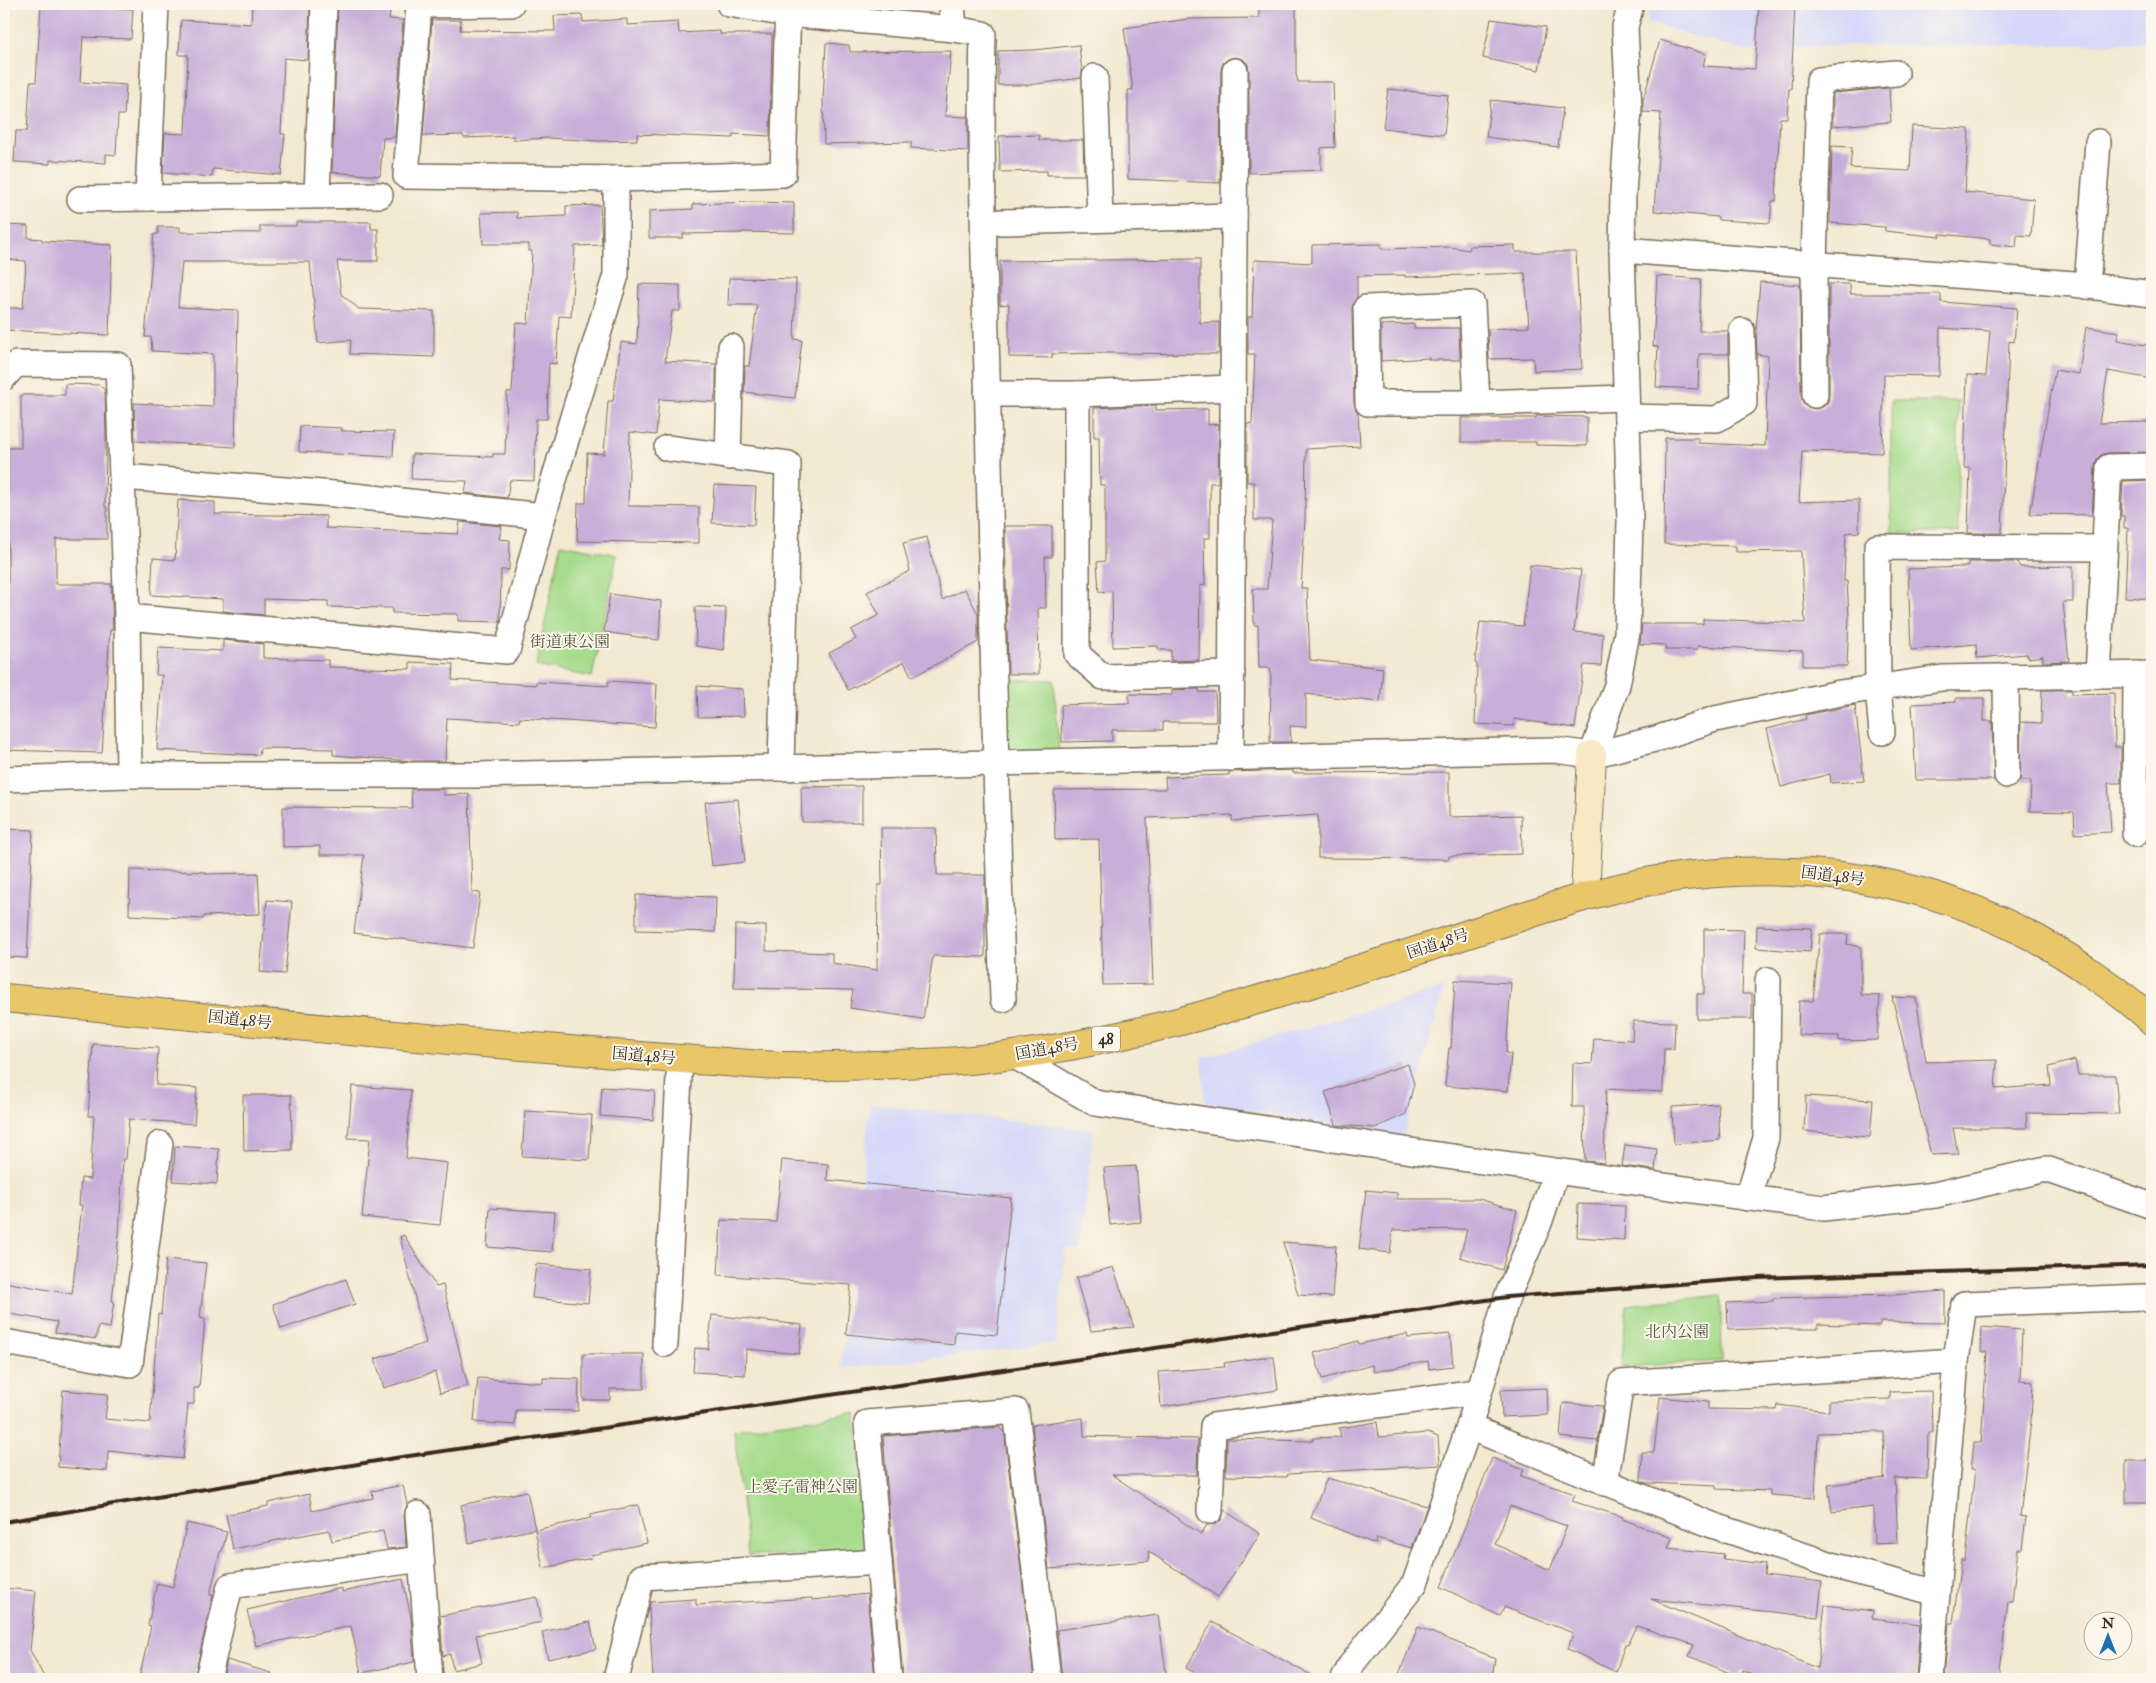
<svg xmlns="http://www.w3.org/2000/svg" width="2156" height="1683" font-family="'IM FELL Double Pica','Noto Serif JP',serif">
<style>
.built{fill:#d5d8f9}
.green{fill:#a5db8b;stroke:#708254}
.building{fill:#c7afd9;fill-rule:evenodd}
.lines{fill:none;stroke-linecap:round;stroke-linejoin:round}
.street-casing{stroke:#7b6d5d;stroke-width:28}
.secondary-casing{stroke:#7b6d5d;stroke-width:30}
.highway-casing{stroke:#7b6d5d;stroke-width:30}
.street{stroke:#fff;stroke-width:25}
.secondary{stroke:#f6e9c3;stroke-width:28}
.highway{stroke:#e9c769;stroke-width:28}
.rail{stroke:#3b2a1e;stroke-width:4}
.labels{text-anchor:middle;dominant-baseline:central;stroke-width:4;stroke-linejoin:round;paint-order:stroke}
.shield{fill:#fbf7ec;stroke:#75685c;stroke-width:1}
.shield-label{font-size:15px;font-weight:bold;fill:#3b2a1e}
.park-label{font-size:16px;fill:#565639;stroke:#fbf7ec}
.street-label{font-size:16px;fill:#3b2a1e;stroke:#fbf7ec}
</style>
<rect width="100%" height="100%" fill="#fbf7ec"/>
<filter id="ink" filterUnits="userSpaceOnUse"><feTurbulence type="fractalNoise" baseFrequency=".02" numOctaves="2"/><feDisplacementMap in="SourceGraphic" scale="10" xChannelSelector="R" yChannelSelector="G"/><feConvolveMatrix kernelMatrix="1 2 1 2 8 2 1 2 1" color-interpolation-filters="sRGB"/></filter>
<filter id="wash" filterUnits="userSpaceOnUse"><feTurbulence type="fractalNoise" baseFrequency=".0096" numOctaves="4" result="noise"/><feDisplacementMap in="SourceGraphic" scale="20" xChannelSelector="R" yChannelSelector="G"/><feGaussianBlur stdDeviation="1.12" result="paint"/><feColorMatrix in="noise" values="0 0 0 0 0 0 0 0 0 0 0 0 0 0 0 0 0 1.4 0 .05"/><feComposite in="paint" operator="in"/></filter>
<g filter="url(#wash)">
<rect width="100%" height="100%" fill="#f2e9d1"/>
<!-- built -->
<g class="built">
<path d="M1652,4H2152V42L2063,45H1834L1745,51L1647,22Z"/>
<path d="M1444,988L1403,1138L1205,1103L1202,1058Z"/>
<path d="M870,1104L1094,1130L1080,1250H1066L1056,1343L841,1369Z"/>
</g>
<!-- green -->
<g class="green">
<rect x="1891" y="401" width="67" height="132"/>
<path d="M561,544L617,555L592,677L536,666Z"/>
<path d="M1000,680H1054L1059,753L1002,754Z"/>
<path d="M1721,1295L1722,1361L1621,1367L1627,1305Z"/>
<path d="M855,1413L870,1545L859,1554L748,1555L734,1430Z"/>
</g>
<g id="blocks">
<!-- building -->
<g class="building">
<path d="M41,4H85V7L133,9L131,39L83,37L80,82L126,85L124,115H118L116,155L106,154V163L50,160V164L14,162L16,131H27L30,82H36Z"/>
<path d="M252,4H310L308,60L284,58L281,134H285L281,175L213,169L212,177L163,173L165,133L185,134L188,55H179L181,20L251,24Z"/>
<path d="M338,4H391L389,19L403,20L395,137L383,138L380,176L332,172Z"/>
<path d="M1259,4H1296V74L1298,82H1333L1335,147L1321,148V170L1249,173V71L1248,64L1243,59L1235,57L1228,59L1223,63L1221,71L1220,183L1128,179V90H1133L1124,28L1189,19L1259,18Z"/>
<path d="M1759,4H1795L1791,89H1789L1787,118H1780L1776,201H1772L1770,223L1718,220V217L1654,211L1661,113L1643,112V100L1660,40L1706,54L1703,66L1755,69Z"/>
<path d="M582,15L583,22L627,19V25L678,22L679,33L720,31V34H772L770,136L733,134V138L637,134V140L599,141L548,138L514,140V136L464,138L463,135L423,136L432,20H461L460,30L555,31L554,16Z"/>
<path d="M1491,19L1546,27L1539,70L1483,58Z"/>
<path d="M826,43L849,45L850,52L951,51L945,116L968,117V151L911,148V142L824,144L823,100Z"/>
<path d="M1079,45L1082,72L1081,78L1029,85H998V51L1034,50Z"/>
<path d="M1889,88L1891,122L1833,126V93Z"/>
<path d="M1388,89L1448,95L1444,135L1383,128Z"/>
<path d="M1491,100L1563,108L1558,147L1486,137Z"/>
<path d="M1912,126L1969,129L1965,192L2034,199L2031,236L2017,235L2016,247L1990,244V239L1940,234V237L1885,231V227L1830,223L1832,146L1852,147L1850,168L1910,171Z"/>
<path d="M1039,135V140H1083L1084,175H1047V171L1000,172L999,136Z"/>
<path d="M751,202L794,203V233L742,232V233L683,234V238H649V211L693,209V204Z"/>
<path d="M600,205L602,245L575,246L571,317L559,316L556,364L549,363L547,419H536L534,481L510,480L507,498L465,493L467,481L411,479L412,454L493,457V454H505L507,392H512L516,323L528,324L532,251H529V244H483L481,213L517,212V218L566,216V206Z"/>
<path d="M296,222H371V229H378V261H337L341,294L359,309L434,311V357L350,354L351,340L318,343L310,262H182L178,307L238,310L235,447L135,441L134,403L213,407V354L152,351L151,337H145L154,234H158V227H180V232L260,233V226H296Z"/>
<path d="M6,225L28,226V238L42,239V241L112,245L109,335L4,330V308H23L26,261L4,259Z"/>
<path d="M1381,244V249L1450,247L1469,250L1470,246L1515,245V252H1576L1582,369L1534,371L1533,358L1489,359L1488,329L1529,327L1525,273L1405,277V275L1357,276V297L1352,308L1354,403L1358,413L1360,446L1306,449L1305,519L1301,588H1307L1310,660L1383,668L1380,702L1306,694V727L1290,726L1291,742H1270L1271,677L1270,668H1259L1258,625H1254L1253,589H1267L1272,520H1254V482H1247V424L1252,423L1255,354H1248V317H1252L1254,260L1312,263V245Z"/>
<path d="M1200,259V323L1219,322V354L1109,353L1052,354V358L1009,357V304L1000,305V261Z"/>
<path d="M1657,276L1701,279L1699,331H1728V354H1699L1698,389L1656,387L1658,347L1653,346Z"/>
<path d="M729,278L796,279L794,339L802,340L795,398L744,392L745,366H749L757,305H728Z"/>
<path d="M1760,282L1800,285L1801,395L1803,403L1808,407L1815,409L1823,407L1828,402L1829,395V284H1850V294H1941V302L2017,308L2014,342L2009,341L2002,533H1968L1970,468H1964L1967,375L1986,376L1990,331L1940,328L1939,376L1884,375L1882,453L1802,451L1799,502L1859,500V532L1846,533L1844,581H1847L1849,617L1847,666H1803V651L1697,646V650H1665V645L1640,644L1642,624H1703V619L1805,623L1801,551L1736,552V546L1664,544L1665,438H1698V443L1765,446L1768,356L1757,354L1756,331Z"/>
<path d="M639,284L680,285V311H672L665,361L716,364V388L714,402L659,399L656,435L630,432L628,506L699,507V543L577,541L578,503H586L587,453L604,454L608,401H613L621,342L637,344Z"/>
<path d="M1414,324V328H1459L1460,360H1429V358L1381,361V325Z"/>
<path d="M2086,327L2119,332L2117,340L2152,346V379L2108,371L2099,423L2152,422V452L2109,453L2102,454L2097,459L2095,466L2092,515L2030,514L2055,370L2079,374Z"/>
<path d="M65,384L99,385L105,390L106,440L105,507H107V539H56V584H111L113,630H110L102,753L4,750V688L8,585V448H21V395H65Z"/>
<path d="M1156,405V410L1208,409V425L1219,424L1218,483H1210V538H1204L1205,585L1200,586L1199,660L1171,661V650H1158V646L1113,647L1112,591L1099,592L1097,562L1105,561V485H1100L1099,437H1094V408Z"/>
<path d="M1536,416L1587,417V446L1536,445V442H1461V418H1536Z"/>
<path d="M300,426L342,428V431L394,432L393,457L299,452Z"/>
<path d="M2152,480V599L2125,597L2128,528H2124V516H2121L2123,481Z"/>
<path d="M714,485L756,487L754,525L712,523Z"/>
<path d="M178,500L215,502V514L326,516V528L458,534L460,522L502,526L499,539L510,540L509,570H501L500,622L458,621V614L392,613V608L328,607V601L264,599V615L223,611V599L151,595L153,558L175,560Z"/>
<path d="M1005,526H1052V557H1045L1046,608H1038L1039,674H1008Z"/>
<path d="M927,537L942,600L965,589L978,614V642L912,677L904,662L848,690L829,653L856,639L851,630L879,615L867,592L910,571L903,543Z"/>
<path d="M1968,562H2017L2020,567L2073,566V602H2063L2069,661L2043,662V656L2028,658L2027,654L1977,658L1976,644L1911,650L1908,569L1964,567L1968,566Z"/>
<path d="M1530,565L1581,570L1574,632L1603,634L1601,666L1584,665L1575,728L1514,719V726L1475,724L1477,664L1475,663L1480,622L1523,626Z"/>
<path d="M610,594L661,601L659,640L604,632Z"/>
<path d="M695,607L726,608L724,650L696,646Z"/>
<path d="M223,640L263,644V658L328,660V667L410,669V662L453,664L452,680L536,685V682L608,686V681L657,684L655,727L520,718L519,722L447,718L445,761H411L333,755V749L260,748L259,755L157,750L162,675H156L158,648L223,651Z"/>
<path d="M697,686L743,689L744,716L698,717Z"/>
<path d="M1199,689V692H1215L1216,722H1163V730H1112V741L1062,742L1061,705L1129,703V694L1172,695V690Z"/>
<path d="M2042,690H2072V694L2114,693L2115,747H2121V783H2108L2111,832L2075,834L2074,812L2030,811L2031,781H2020L2021,722L2041,723Z"/>
<path d="M1956,698H1984V721H1992L1994,780H1916L1912,704L1956,702Z"/>
<path d="M1855,705L1864,781L1831,783L1830,774L1781,787L1767,729L1806,719L1805,715Z"/>
<path d="M1293,770V773L1449,772V817L1521,815L1522,854L1449,856V859L1318,858V815L1232,821V815L1147,818L1153,984L1103,985L1099,839L1055,840L1054,790L1166,789L1165,777L1229,775V772Z"/>
<path d="M862,786V822H802L801,787Z"/>
<path d="M411,789H443V795L469,794L472,892L480,893L473,948L354,933L364,855H320V846L283,847V807L412,808Z"/>
<path d="M738,799L745,862L712,866L705,802Z"/>
<path d="M881,828H936L937,875H985V957L933,956L923,1019L850,1008L853,990L734,988L735,925L766,926V951L832,953V963L877,970L878,885H882Z"/>
<path d="M4,829L33,830L27,958L4,957Z"/>
<path d="M130,870L206,872V874L258,873L260,914L204,916L203,919L129,915Z"/>
<path d="M636,895L716,897L715,932L636,930Z"/>
<path d="M267,900L292,902L285,974L260,972Z"/>
<path d="M1757,926L1812,928L1810,952L1756,948Z"/>
<path d="M1704,929L1744,930L1742,994H1752V1019H1697V994H1704Z"/>
<path d="M1820,934H1848L1847,944L1861,947V995L1880,996L1877,1040L1839,1041V1036L1798,1035L1799,1001H1813Z"/>
<path d="M1455,980L1511,983L1506,1053L1511,1054L1508,1091L1445,1086L1449,1048H1451Z"/>
<path d="M1892,997L1916,998L1926,1062L1997,1060L1995,1089L2051,1085L2049,1067L2075,1060L2078,1075H2115L2119,1114L2026,1113L2027,1128H1953L1958,1154L1931,1155Z"/>
<path d="M1633,1021L1675,1022L1674,1049H1664L1663,1092L1606,1089L1604,1163L1585,1161L1584,1107H1572L1573,1063L1592,1064L1594,1038L1632,1040Z"/>
<path d="M93,1044L158,1048L156,1085L197,1088L194,1124L129,1119L126,1159H123L119,1235L112,1301H114L110,1328L98,1326L96,1339L55,1333L57,1322L4,1313V1282L72,1294L82,1205H79L81,1178L90,1179L94,1116H88Z"/>
<path d="M1408,1064L1414,1084L1406,1114L1375,1128L1336,1125L1325,1092Z"/>
<path d="M352,1086L411,1090L406,1158L447,1163L440,1225L362,1217L370,1139L348,1138Z"/>
<path d="M602,1087L655,1091L653,1120L600,1116Z"/>
<path d="M243,1095H291L292,1150L244,1151Z"/>
<path d="M1806,1096L1873,1100L1870,1137L1804,1131Z"/>
<path d="M1718,1104L1720,1140L1674,1144L1672,1107Z"/>
<path d="M525,1111L592,1115L589,1160L522,1156Z"/>
<path d="M1625,1145L1657,1149L1655,1170L1622,1166Z"/>
<path d="M175,1146L219,1149L217,1184L173,1181Z"/>
<path d="M782,1160L828,1164L827,1180L1011,1198L997,1335L955,1331L954,1345L846,1334L851,1285L718,1275L721,1220L776,1222Z"/>
<path d="M1136,1166L1141,1222L1110,1225L1104,1168Z"/>
<path d="M1366,1190L1397,1193V1199H1479L1517,1210L1502,1270L1460,1257L1467,1229L1393,1230L1390,1253L1359,1249Z"/>
<path d="M1578,1204L1625,1206L1624,1240L1577,1237Z"/>
<path d="M490,1208L555,1212L552,1252L487,1247Z"/>
<path d="M404,1235L436,1287L443,1285L468,1386L440,1393L435,1372L384,1388L375,1359L426,1343L400,1237Z"/>
<path d="M1283,1242L1336,1246L1332,1297L1298,1295Z"/>
<path d="M166,1259L206,1263L200,1318L205,1319L199,1388H194V1404H188L183,1459L108,1451L107,1471L58,1467L63,1390L108,1394L105,1419L150,1423L158,1314L161,1315Z"/>
<path d="M536,1264L591,1269L588,1303L532,1298Z"/>
<path d="M1113,1267L1134,1327L1091,1331L1076,1278Z"/>
<path d="M346,1279L355,1304L281,1329L273,1304Z"/>
<path d="M1945,1291V1323L1880,1322V1326L1818,1324V1329H1775V1328L1728,1330L1727,1303L1773,1301V1298L1891,1295Z"/>
<path d="M712,1315L802,1325L799,1354L746,1349L745,1375L693,1372L695,1348L708,1349Z"/>
<path d="M1982,1327L2022,1330L2020,1380L2033,1381L2031,1421L2020,1516L2026,1517L2022,1549H2018L2012,1601H2008L1999,1679H1944L1949,1623H1953L1961,1560H1965L1975,1469H1971L1974,1443H1981L1987,1352H1981Z"/>
<path d="M1407,1334L1408,1338L1450,1334L1453,1366L1429,1369L1428,1361L1374,1372L1372,1365L1322,1379L1314,1353L1358,1341L1359,1344Z"/>
<path d="M583,1354H644V1389H610V1400H583Z"/>
<path d="M1263,1357H1274L1278,1390L1161,1407L1158,1372L1225,1367L1224,1363Z"/>
<path d="M478,1378L543,1383V1378L579,1379L578,1411L516,1410L515,1425L474,1422Z"/>
<path d="M1547,1388L1548,1415L1502,1417L1501,1390Z"/>
<path d="M1931,1391L1932,1432H1928L1927,1479L1895,1478L1898,1543L1874,1544L1873,1507L1832,1512L1828,1485L1885,1478H1883L1884,1432L1818,1433L1815,1498L1770,1495V1491L1716,1489V1486L1647,1483L1641,1481L1642,1452H1654L1660,1397L1708,1402V1409L1776,1410L1777,1405L1829,1411V1401L1890,1399V1392Z"/>
<path d="M1563,1403L1603,1406L1597,1441L1560,1437Z"/>
<path d="M1083,1418L1084,1436L1198,1439L1197,1475H1112L1201,1534L1207,1525L1216,1524L1222,1519L1224,1510L1260,1534L1218,1597L1148,1551L1149,1561L1049,1569L1032,1425Z"/>
<path d="M1377,1422L1379,1437L1428,1433L1438,1437L1440,1465L1288,1474L1287,1477L1226,1476L1227,1439L1313,1441V1438L1341,1437L1339,1428Z"/>
<path d="M1001,1427V1430H1004L1034,1679H903L883,1436Z"/>
<path d="M1492,1458L1524,1470L1521,1476L1575,1494L1572,1501L1623,1517L1622,1519L1672,1538L1668,1548L1724,1554L1723,1559L1765,1564L1764,1575L1822,1582L1818,1617L1651,1599L1817,1668L1825,1605L1873,1611L1872,1618L1920,1624L1916,1679H1764L1742,1670L1739,1677L1689,1656L1694,1645L1637,1626L1628,1645L1625,1644L1616,1672L1568,1649L1573,1633L1504,1607L1500,1616L1441,1587ZM1510,1506L1567,1526L1550,1570L1495,1544Z"/>
<rect x="2126" y="1461" width="26" height="42"/>
<path d="M1327,1478L1427,1506L1412,1548L1377,1538L1375,1544L1311,1518Z"/>
<path d="M403,1485L407,1505L404,1515L406,1547L387,1549L383,1531L332,1541L329,1530L233,1549L226,1515L268,1506V1503L309,1494L312,1511L373,1498L372,1491Z"/>
<path d="M527,1491L535,1529L469,1543L461,1505Z"/>
<path d="M638,1505L647,1543L591,1555L592,1558L543,1568L535,1530L591,1518L590,1515Z"/>
<path d="M187,1523L227,1532L222,1551L220,1552L210,1595H213L194,1679H139L151,1626L148,1625L157,1583L173,1587Z"/>
<path d="M403,1579L411,1618L414,1662L361,1673L351,1626L256,1646L247,1610L342,1588V1592Z"/>
<path d="M4,1588L36,1591L30,1650L45,1679H4Z"/>
<path d="M867,1594L875,1679H653L649,1609L650,1602L696,1599V1605L812,1598V1600Z"/>
<path d="M537,1597L542,1622L476,1635L482,1663L453,1670L450,1654L443,1656L440,1616Z"/>
<path d="M1158,1615L1167,1679H1062L1057,1630Z"/>
<path d="M590,1622L596,1649L548,1659L542,1632Z"/>
<path d="M1212,1622L1318,1679H1206L1186,1668Z"/>
<path d="M1418,1627L1495,1658L1492,1679H1397Z"/>
<path d="M227,1660L271,1673L270,1679H223Z"/>
</g>
</g>
</g>
<g filter="url(#ink)">
<use href="#blocks" fill-opacity="0" stroke="#7b6d5d" stroke-width="1"/>
<g class="lines">
<defs>
<g id="street">
<path d="M156,4L148,198L380,195"/>
<path d="M729,4L787,14L954,29L983,34C980,160 985,287 988,413C992,608 996,804 1003,999"/>
<path d="M952,4L954,29"/>
<path d="M1095,77L1100,219"/>
<path d="M616,179L783,174L788,4"/>
<path d="M317,195L324,4"/>
<path d="M80,199L148,198"/>
<path d="M1001,222L1234,216"/>
<path d="M1622,250L2074,284L2152,294"/>
<path d="M2087,286L2098,142"/>
<path d="M4,377L16,364L118,365L127,617L129,775"/>
<path d="M987,394H1077L1233,388"/>
<path d="M1077,394V654L1103,677L1232,674"/>
<path d="M1815,395L1814,265L1819,80L1896,73"/>
<path d="M1477,403L1472,304L1366,308L1368,403H1477L1626,398"/>
<path d="M1627,417L1717,419L1744,403L1742,331"/>
<path d="M667,448L788,464L781,768"/>
<path d="M728,457L731,347"/>
<path d="M124,477L334,494L543,516"/>
<path d="M127,617L507,651L543,516L616,275V179L406,176L419,5L511,4"/>
<path d="M2098,675L2109,467L2152,466"/>
<path d="M2006,676L2007,775"/>
<path d="M1882,732L1878,688L1877,547L2104,548"/>
<path d="M1592,755L1617,685L1627,633L1630,521L1622,250L1623,193L1629,109L1625,27L1631,4"/>
<path d="M1231,758L1235,71"/>
<path d="M4,779L129,775H478L1555,750L1592,755L1659,738L1715,719L1840,693L1942,678L2152,674"/>
<path d="M2135,834L2136,674"/>
<path d="M1015,1056L1095,1103L1431,1154L1823,1208L1935,1195L2046,1169L2152,1206"/>
<path d="M1748,1198L1766,1138L1768,980"/>
<path d="M4,1342L130,1364L160,1144"/>
<path d="M665,1344L680,1059"/>
<path d="M1469,1427L1712,1525L1835,1566L1937,1593"/>
<path d="M1605,1483L1621,1383L1956,1361"/>
<path d="M1210,1511L1213,1426L1478,1392"/>
<path d="M418,1514L430,1679"/>
<path d="M208,1679L230,1586L421,1559"/>
<path d="M616,1679L642,1577L879,1562"/>
<path d="M889,1679L867,1423L1016,1411L1048,1679"/>
<path d="M1344,1679L1351,1665L1415,1583L1469,1427L1507,1297L1539,1223L1556,1172"/>
<path d="M1930,1679L1956,1361L1964,1304L2144,1297L2152,1301"/>
</g>
<path id="secondary" d="M1585,896L1592,755"/>
<path id="highway" d="M4,998C185,1015 366,1034 547,1048C602,1053 658,1058 713,1061C739,1063 765,1066 791,1066C835,1067 880,1065 925,1063C1073,1057 1217,1013 1359,969C1412,953 1464,935 1517,918C1563,903 1609,888 1657,880C1813,856 1961,881 2091,973C2113,988 2134,1003 2152,1021"/>
</defs>
<!-- street casing -->
<use href="#street" class="street-casing"/>
<!-- secondary casing -->
<use href="#secondary" class="secondary-casing"/>
<!-- highway casing -->
<use href="#highway" class="highway-casing"/>
<!-- street -->
<use href="#street" class="street"/>
<!-- secondary -->
<use href="#secondary" class="secondary"/>
<!-- highway -->
<use href="#highway" class="highway"/>
<!-- rail -->
<path class="rail" d="M4,1522L395,1458L1507,1297L1758,1278L2152,1265"/>
</g>
</g>
<g class="labels">
<!-- shield labels -->
<rect class="shield" x="1092" y="1026.5" width="28" height="25" rx="4"/>
<g class="shield-label">
<text x="1106" y="1039">48</text>
</g>
<!-- park labels -->
<g class="park-label">
<text x="570" y="642">街道東公園</text>
<text x="1677" y="1332">北内公園</text>
<text x="802" y="1487">上愛子雷神公園</text>
</g>
<!-- street labels -->
<g class="street-label">
<text transform="translate(1833 876) rotate(7)">国道48号</text>
<text transform="translate(1438 944) rotate(-18)">国道48号</text>
<text transform="translate(240 1020) rotate(6)">国道48号</text>
<text transform="translate(1047 1049) rotate(-10)">国道48号</text>
<text transform="translate(644 1056) rotate(5)">国道48号</text>
</g>
</g>
<!-- margin -->
<rect width="2156" height="1683" fill="none" stroke="#fbf7ec" stroke-width="20"/>
<!-- north arrow -->
<g transform="translate(2108 1636)"><circle r="24" fill="#fbf7ec" stroke="#aea59a"/>
<path d="M0-4L9 19L0 12L-9 19Z" fill="#1f6fb2"/>
<text y="-8" font-size="14" font-weight="bold" text-anchor="middle" fill="#3b2a1e">N</text>
</g>
</svg>
